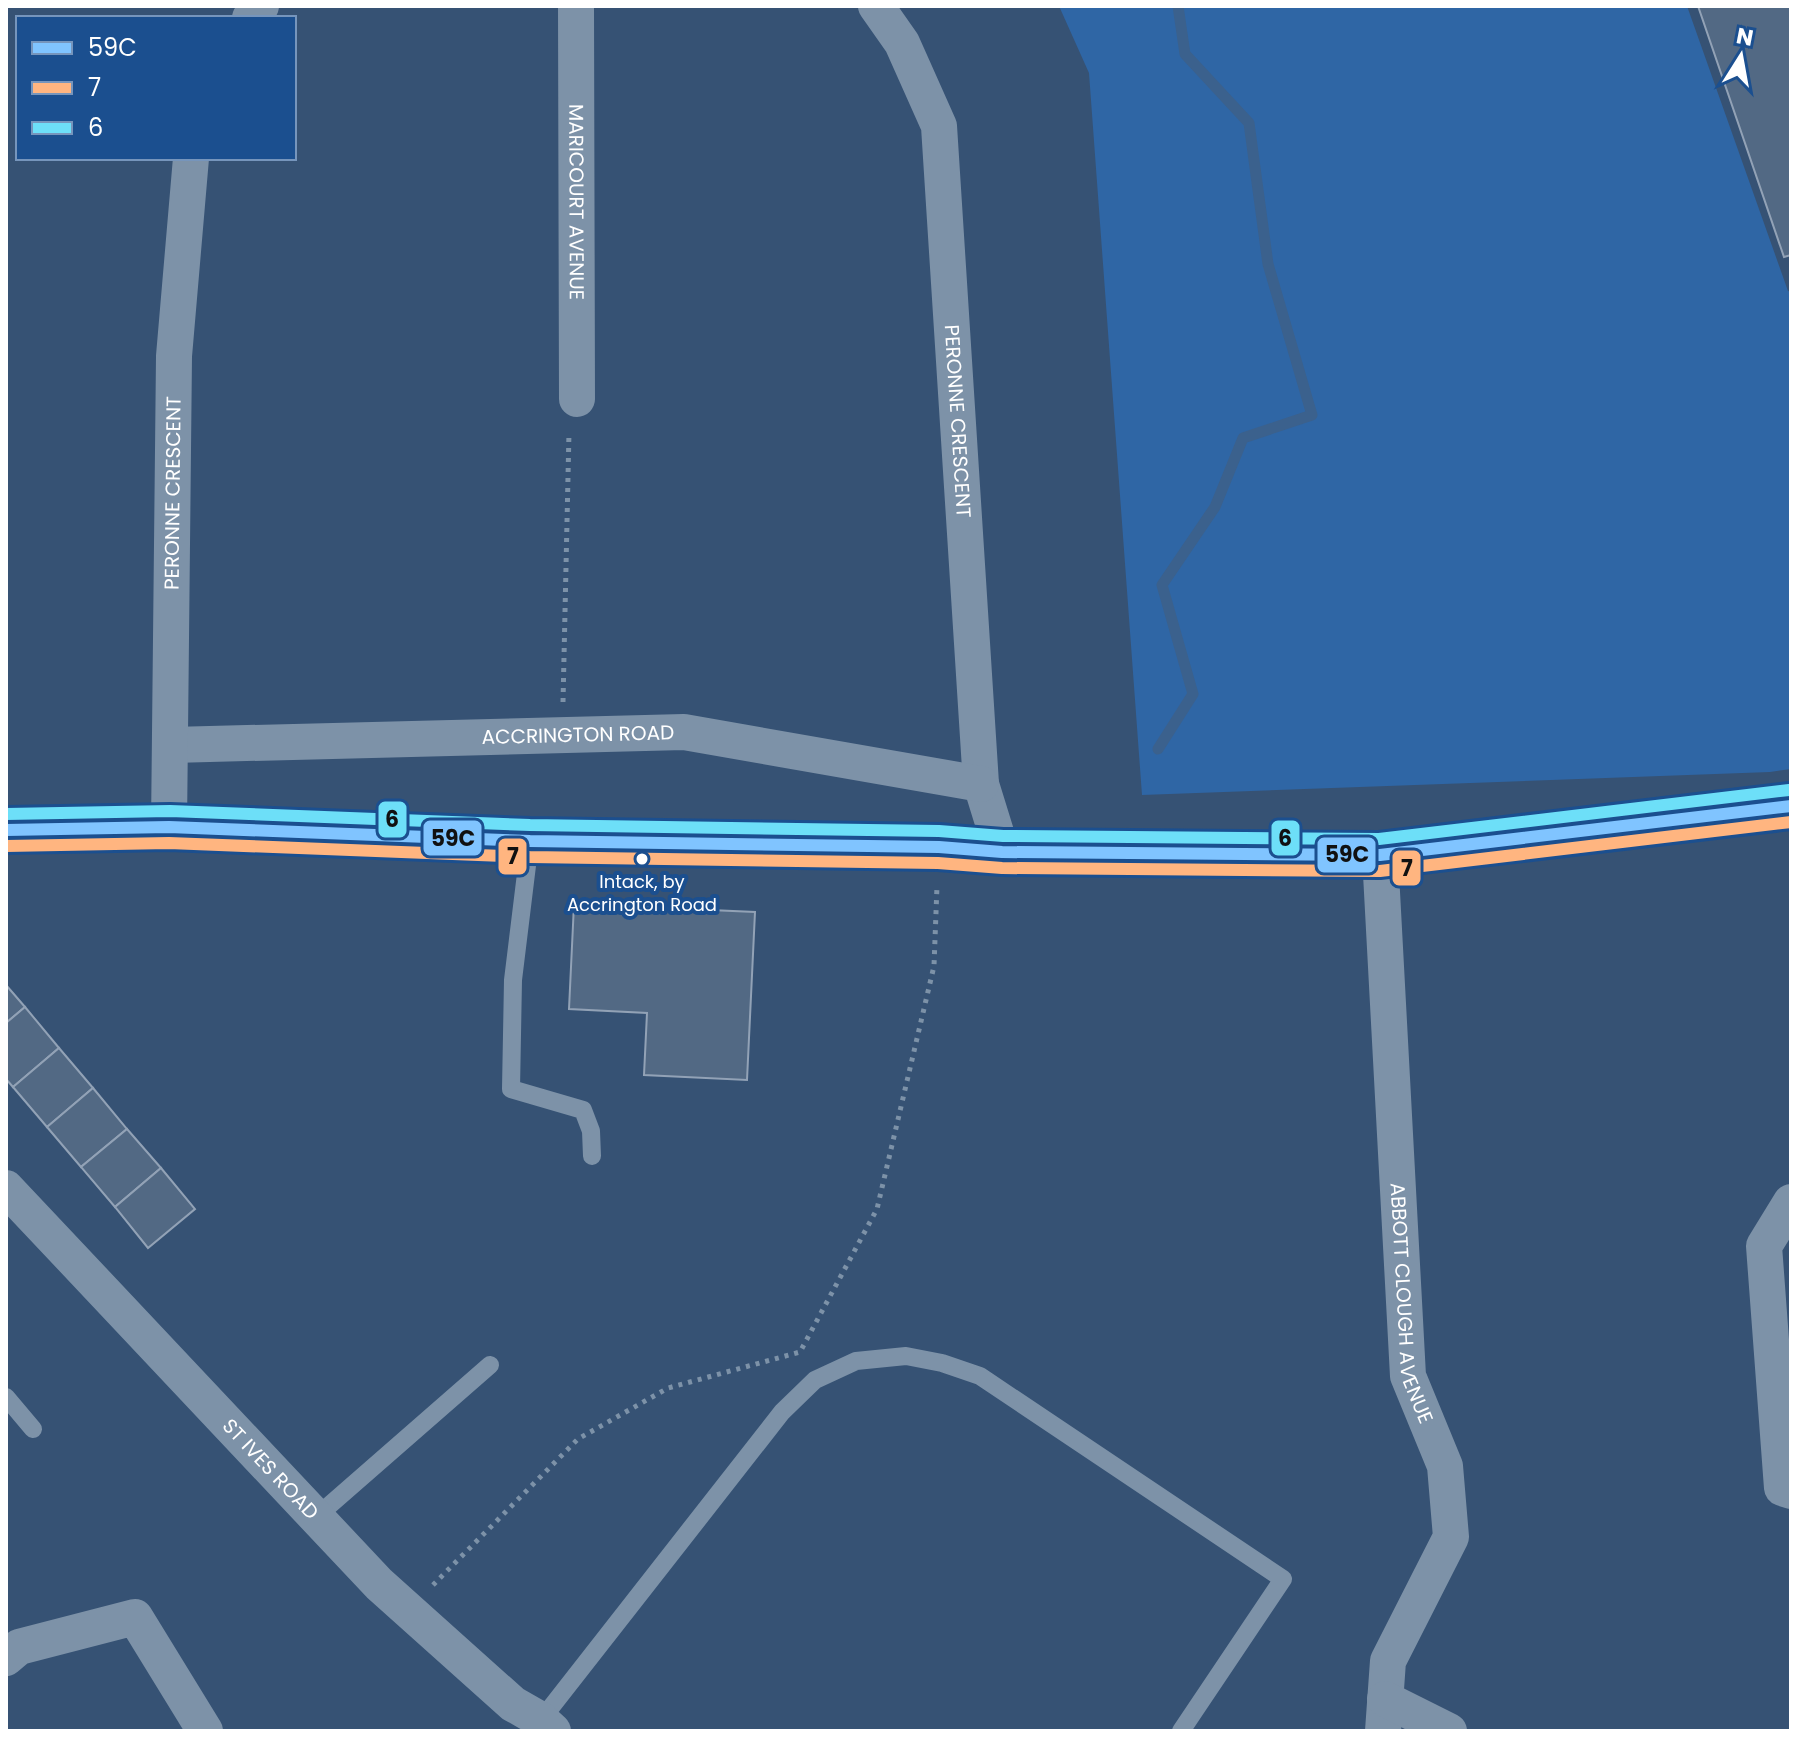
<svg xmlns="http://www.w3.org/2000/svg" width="1797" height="1737" font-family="Poppins,sans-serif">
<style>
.green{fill:#2f66a5}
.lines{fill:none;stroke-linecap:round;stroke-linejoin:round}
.stream{stroke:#3b618d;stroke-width:11}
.building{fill:#526984;stroke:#92a2b6;stroke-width:2}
.path{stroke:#7d92a8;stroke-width:5;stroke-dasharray:4 6;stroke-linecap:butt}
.service{stroke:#7d92a8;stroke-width:18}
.minor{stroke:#7d92a8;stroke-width:36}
.primary{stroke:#7d8ea7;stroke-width:44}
.bus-1-casing{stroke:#1b4f8f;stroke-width:18}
.bus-2-casing{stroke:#1b4f8f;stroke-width:18}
.bus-3-casing{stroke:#1b4f8f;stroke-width:18}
.bus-1{stroke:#80c4ff;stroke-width:12}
.bus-2{stroke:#ffb580;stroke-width:12}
.bus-3{stroke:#6ddff8;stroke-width:12}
.bus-dot{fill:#fff;stroke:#1b4f8f;stroke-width:3}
.labels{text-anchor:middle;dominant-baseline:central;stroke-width:8;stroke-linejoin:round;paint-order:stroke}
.bus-label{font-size:18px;fill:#fff;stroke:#1b4f8f}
.street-label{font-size:20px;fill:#fff;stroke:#1b4f8f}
.line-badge{stroke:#1b4f8f;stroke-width:3}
.pale-badge-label{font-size:22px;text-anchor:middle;font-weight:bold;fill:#111}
</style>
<rect width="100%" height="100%" fill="#365274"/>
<!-- green -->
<path class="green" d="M1059,6H1687L1788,291L1791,292V769L1770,772L1142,795L1089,73Z"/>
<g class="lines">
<!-- stream -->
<path class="stream" d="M1158,749L1193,694L1162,585L1215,507L1243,438L1312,415L1268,264L1249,123L1185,54L1178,6"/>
</g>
<!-- building -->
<g class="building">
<path d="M1698,6H1791V255L1784,257Z"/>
<path d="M574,904L755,912L747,1080L644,1075L647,1013L569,1009Z"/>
<path d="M6,985L25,1007L6,1023Z"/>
<path d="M25,1007L59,1048L13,1087L6,1079V1023Z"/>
<path d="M59,1048L93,1088L47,1127L13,1087Z"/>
<path d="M93,1088L127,1129L81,1167L47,1127Z"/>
<path d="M127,1129L161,1168L115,1207L81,1167Z"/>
<path d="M161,1168L195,1209L148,1248L115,1207Z"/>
</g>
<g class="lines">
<!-- path -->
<g class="path">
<path d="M563,702L569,432"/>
<path d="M433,1585L578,1439L668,1388L800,1352L877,1209L934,966L937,886"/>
</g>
<!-- service -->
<g class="service">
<path d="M530,841L513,980L511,1089L583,1110L591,1131L592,1156"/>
<path d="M6,1397L33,1429"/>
<path d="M316,1517L490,1365"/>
<path d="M541,1720L782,1412L815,1380L856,1361L906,1356L942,1363L980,1376L1283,1579L1181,1731"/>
</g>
<!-- minor -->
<g class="minor">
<path id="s1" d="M576,6L577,399"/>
<path id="s2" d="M876,6L902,43L939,126L981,784L1002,852"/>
<path d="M250,18L261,6"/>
<path id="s3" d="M172,745L684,732L981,784"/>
<path id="s4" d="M169,827L174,356L191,158"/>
<path id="s5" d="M1380,855L1408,1376L1445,1466L1451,1537L1388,1661L1383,1731"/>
<path id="s6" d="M6,1188L379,1584L513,1704L541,1720L553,1731"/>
<path d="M1791,1202L1764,1246L1782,1488L1791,1491"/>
<path d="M6,1658L19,1647L135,1617L205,1731"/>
<path d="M1385,1699L1449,1731"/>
</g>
<!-- primary -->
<path class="primary" d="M6,830L169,827L530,841L939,847L1002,852L1380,855L1791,806"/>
<defs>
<path id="bus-1" d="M6,830L169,827L530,841L939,847L1002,852L1380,855L1791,806"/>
<path id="bus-2" d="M6,846L169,843L530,857L938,863L1002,868L1380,871L1791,822"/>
<path id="bus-3" d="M6,814L170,811L530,825L939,831L1003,836L1379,839L1789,790"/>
</defs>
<!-- bus-1 casing -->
<use href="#bus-1" class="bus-1-casing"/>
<!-- bus-2 casing -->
<use href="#bus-2" class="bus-2-casing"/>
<!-- bus-3 casing -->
<use href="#bus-3" class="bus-3-casing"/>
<!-- bus-1 -->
<use href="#bus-1" class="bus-1"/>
<!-- bus-2 -->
<use href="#bus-2" class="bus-2"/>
<!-- bus-3 -->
<use href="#bus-3" class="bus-3"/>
</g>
<!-- markers -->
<circle class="bus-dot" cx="642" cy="859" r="7"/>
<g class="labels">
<!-- bus labels -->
<g class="bus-label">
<text x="642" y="881">Intack, by<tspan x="642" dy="23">Accrington Road</tspan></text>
</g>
<!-- street labels -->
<g class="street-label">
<text stroke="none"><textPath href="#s1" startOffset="196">MARICOURT AVENUE</textPath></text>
<text stroke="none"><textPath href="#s2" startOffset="432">PERONNE CRESCENT</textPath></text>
<text stroke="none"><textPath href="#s4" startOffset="334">PERONNE CRESCENT</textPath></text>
<text stroke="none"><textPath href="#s3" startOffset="406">ACCRINGTON ROAD</textPath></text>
<text stroke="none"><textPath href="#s5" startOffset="450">ABBOTT CLOUGH AVENUE</textPath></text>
<text stroke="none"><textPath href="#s6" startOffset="386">ST IVES ROAD</textPath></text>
</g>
</g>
<g class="line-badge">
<rect x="377" y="800" width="31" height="39" rx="8" fill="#6ddff8"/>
<rect x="422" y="819" width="61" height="38" rx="8" fill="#80c4ff"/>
<rect x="1270" y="819" width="31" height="38" rx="8" fill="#6ddff8"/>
<rect x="1316" y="836" width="61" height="38" rx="8" fill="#80c4ff"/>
<rect x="497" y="837" width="31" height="39" rx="8" fill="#ffb580"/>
<rect x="1391" y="849" width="31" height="38" rx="8" fill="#ffb580"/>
</g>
<g class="pale-badge-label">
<text x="392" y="827">6</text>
<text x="453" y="846">59C</text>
<text x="1285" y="846">6</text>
<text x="1347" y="862">59C</text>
<text x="513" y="864">7</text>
<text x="1407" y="876">7</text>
</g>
<!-- border -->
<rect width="1797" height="1737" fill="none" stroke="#ffffff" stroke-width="16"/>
<!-- legend -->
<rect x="16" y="16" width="280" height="144" fill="#1b4f8f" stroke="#7695bc" stroke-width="2"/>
<rect x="32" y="42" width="40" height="12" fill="#80c4ff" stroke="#7695bc" stroke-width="2"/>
<text x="88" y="56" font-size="24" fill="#ffffff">59C</text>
<rect x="32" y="82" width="40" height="12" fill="#ffb580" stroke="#7695bc" stroke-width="2"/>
<text x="88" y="96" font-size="24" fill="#ffffff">7</text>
<rect x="32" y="122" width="40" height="12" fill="#6ddff8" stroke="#7695bc" stroke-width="2"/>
<text x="88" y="136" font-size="24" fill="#ffffff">6</text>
<!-- north arrow -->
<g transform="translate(1741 56) rotate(11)" stroke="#1b4f8f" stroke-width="6" paint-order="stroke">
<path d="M0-6L14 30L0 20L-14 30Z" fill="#ffffff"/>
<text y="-12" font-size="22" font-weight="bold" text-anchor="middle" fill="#ffffff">N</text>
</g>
</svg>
